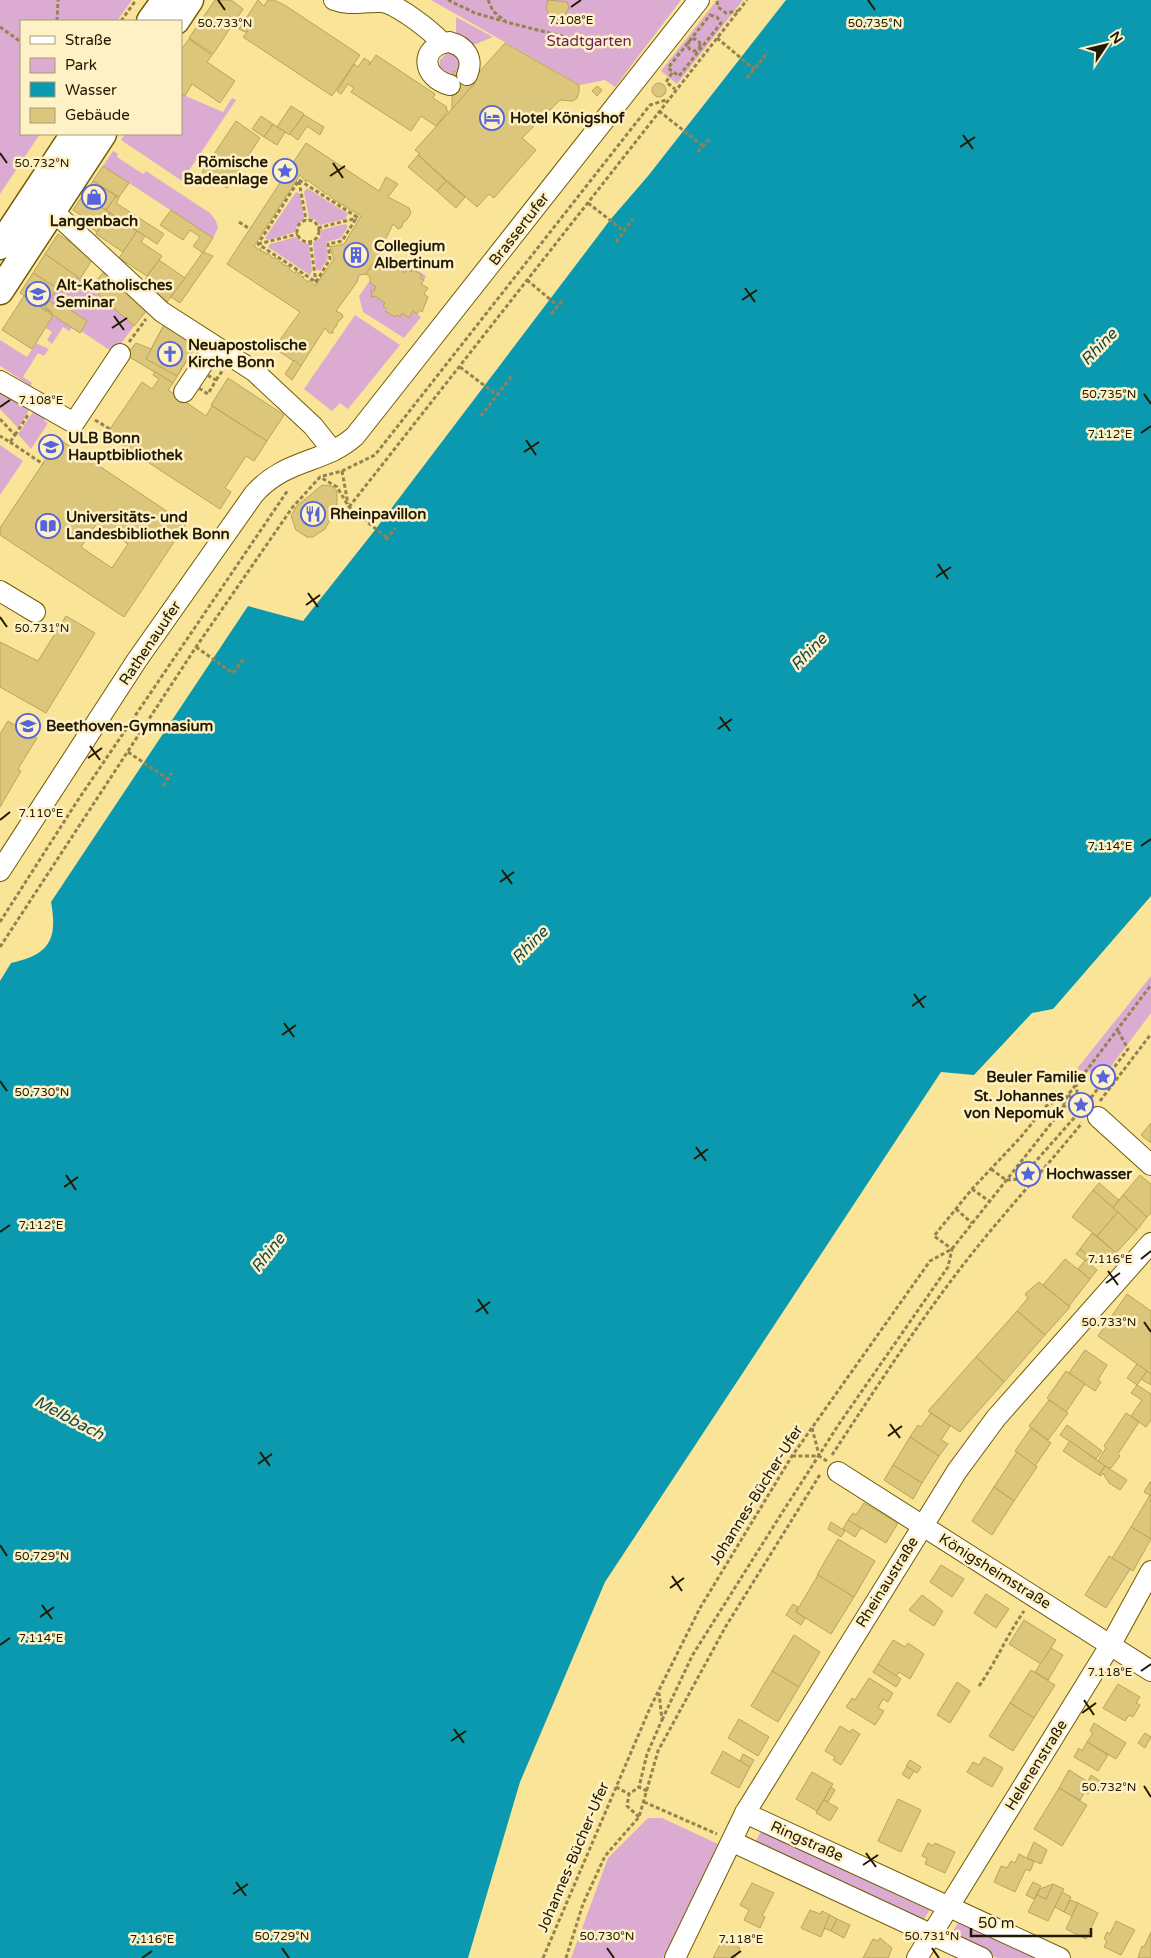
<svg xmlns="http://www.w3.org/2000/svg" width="1151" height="1958" font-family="'Varela Round',sans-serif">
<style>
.green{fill:#dcabd2}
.water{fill:#0b99b0}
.building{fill:#dcc67c;stroke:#baa45a;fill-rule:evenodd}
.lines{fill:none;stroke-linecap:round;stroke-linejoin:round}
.minor-casing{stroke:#715c03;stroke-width:22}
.major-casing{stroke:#715c03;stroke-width:29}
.path{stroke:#93834f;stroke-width:3;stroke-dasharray:4 2.5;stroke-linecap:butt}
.minor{stroke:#fff;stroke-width:20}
.major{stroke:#fff;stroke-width:26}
.ticks{fill:none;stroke:#221900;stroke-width:2}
.labels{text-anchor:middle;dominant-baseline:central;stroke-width:5;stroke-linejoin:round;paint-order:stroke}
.park-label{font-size:15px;fill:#6d1e63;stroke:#fef1c5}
.poi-label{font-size:15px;font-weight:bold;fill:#221900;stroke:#fef1c5;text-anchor:start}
.street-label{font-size:15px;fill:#221900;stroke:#fef1c5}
.water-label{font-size:16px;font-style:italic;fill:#124650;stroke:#fef1c5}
.ticks-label{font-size:12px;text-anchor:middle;fill:#221900;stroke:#fef1c5;stroke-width:5;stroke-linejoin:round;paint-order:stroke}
</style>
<rect width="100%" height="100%" fill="#fae498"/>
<!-- green -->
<g class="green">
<path d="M0,0H132L117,21H21V134H40L0,194Z"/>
<path d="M431,0H681L615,87L605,80L580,85Z"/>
<path d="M717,0H743L677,84L661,71Z"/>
<path d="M456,17L493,37L471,46L456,36Z"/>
<path d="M447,53H454L460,61C459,69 457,74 448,74L440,67V60Z"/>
<path d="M181,94L223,112L232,98L236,100L182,181L121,140L125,134H181Z"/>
<path d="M113,151L118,154L117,157L143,174L146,171L210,213L216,221L218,228L213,238L103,166Z"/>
<path d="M307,188L348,214L345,219L320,225L316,220L309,218L304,192Z"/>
<path d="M296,192L300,194L304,219L297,225L295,232L268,240L265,238Z"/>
<path d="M345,224L348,226L341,238L326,242L328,258L320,271L316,269L313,243L320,238L321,230Z"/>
<path d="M296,237L301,242L309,244L312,271L310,275L268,247L270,244Z"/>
<path d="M396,257L426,276L424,280L413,269L411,272L407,269L405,273L395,266L396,263L391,264Z"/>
<path d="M78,277L134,326L114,353L81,331L87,321L59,302L56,305L49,301L57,288L62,292L66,285L71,288Z"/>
<path d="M369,282L376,287L374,291H370L372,293V297L375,296L385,303V311L394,317L396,315L400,317L402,313L409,317L413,311L421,317L404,338L363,312L359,296Z"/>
<path d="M355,315L400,345L348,409L340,403L332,411L304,389Z"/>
<path d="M53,316L72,327L69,331L63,327L52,344L47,340L52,332L46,328Z"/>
<path d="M0,340L27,357L36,343L49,349L44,356L38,353L23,377L32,383L31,386L0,366Z"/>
<path d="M0,390L31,407L18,428L0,409Z"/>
<path d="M35,409L47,416L44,421L48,423L31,449L18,434Z"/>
<path d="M0,445L23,461L0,495Z"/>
<path d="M1151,976V1013L1106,1073L1076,1070Z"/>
<path d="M648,1818H662L718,1844L663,1958H571L608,1858Z"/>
<path d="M763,1827L931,1908L922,1922L755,1843Z"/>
<path d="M960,1920L1042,1958H997L953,1937L951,1934Z"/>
</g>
<!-- water -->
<path class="water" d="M786,0H1151V896L1053,1009L1032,1013L974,1075L941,1072L605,1582L520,1782L468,1958H0V981L11,963C49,955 58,940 51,902L248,606L303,621L375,530L610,220L648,176Z"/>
<!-- building -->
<g class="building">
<path d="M215,0H231L243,9L213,54L189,38Z"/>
<path d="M258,0L264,6L268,0H274L286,6L360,55L332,96L243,37L248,31L245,32L239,29Z"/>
<path d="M548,0L567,2L569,8L564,16L566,20H555L549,15L546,8Z"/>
<path d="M189,39L212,55L207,62L235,81L220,103L192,84L185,96L181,94V50Z"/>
<path d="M505,43L579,85V92L577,98L573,101L560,100L522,138L536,150L494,198L489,194L477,207L418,155L420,154L415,150L475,83L472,80Z"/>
<path d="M376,55L435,94L433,98L447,107L446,109L448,111L436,126L421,116L411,131L351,92L354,88L348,84L341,94L337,91L354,64L358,67L364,58L370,62L369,65Z"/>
<path d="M454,71L475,83L452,109V94L447,86Z"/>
<circle cx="659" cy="90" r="7"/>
<path d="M597,86L602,90L597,96L592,91Z"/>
<path d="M291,106L304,114L290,135L277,127Z"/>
<path d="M304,115L324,127L320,135L307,126L298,140L290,134Z"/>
<path d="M261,116L273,124L264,137L252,129Z"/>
<path d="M236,121L260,138L227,188L202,172Z"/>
<path d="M273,124L285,132L277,145L264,137Z"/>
<path d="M306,143L379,191L386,177L398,184L388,197L409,208L411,213L406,221H404L401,228L398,229L393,224L385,240L375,251L379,254L366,274L359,275L357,282L336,311L342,314L343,317L337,323V325L333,330V333H329L325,328L301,366L274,348L300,312L227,264ZM300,175L306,182L307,180L326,194H328L333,199L361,216L344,244L330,247L334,259L315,286L310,280L308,282L303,278L304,276L302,277L296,271L295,273L289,269L290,267L282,264L283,262L281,263L275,257L274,259L268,253L267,254L260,250L261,248L260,250L254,246Z"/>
<path d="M418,155L446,181L437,191L408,167Z"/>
<path d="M103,166L129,183L119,197L93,181Z"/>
<path d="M93,181L116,196L106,210L83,195Z"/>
<path d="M446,181L465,197L456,208L437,191Z"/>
<path d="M83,195L110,213L100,228L73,210Z"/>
<path d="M116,196L119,198L116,203L164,234L157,244L106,210Z"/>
<path d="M171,210L213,238L203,253L193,246L200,237L190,230L183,240L160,225Z"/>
<path d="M110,213L137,231L123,252L96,234Z"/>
<path d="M89,221L100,228L97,232L86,224Z"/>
<path d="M137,231L145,236L141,242L162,256L147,276L119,258Z"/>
<path d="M58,234L82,250L92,260L80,279L45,254Z"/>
<path d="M203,252L213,256L180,303L171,297Z"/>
<path d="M45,254L78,277L71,288L66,285L62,292L33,273Z"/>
<path d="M379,254L391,261L389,264L393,265L395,262V266L405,273L407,269L411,272L412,269L422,275L420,278L424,280L421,284L428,288L424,294L428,297L422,312L420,310L417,314L413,311L409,318L402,313L400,317L396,315L395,317L385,311L387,309L383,306L385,303L375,296L371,297L372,293L370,291H374L376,287L370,283V277L366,274Z"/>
<path d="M159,260L185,278L167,302L158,294L159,292L143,282Z"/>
<path d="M104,272L147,310L134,326L98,294L103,290L94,283Z"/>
<path d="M33,273L57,288L45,307L51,313L20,293Z"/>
<path d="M24,296L53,316L32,349L2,330Z"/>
<path d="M49,301L56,305L59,302L87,321L80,333L51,314L52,312L45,307Z"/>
<path d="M164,325L197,344L173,383L126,355L136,343L151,349Z"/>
<path d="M164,325L197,344L177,376L146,359Z"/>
<path d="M294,360L301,366L292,380L285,374Z"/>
<path d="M155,372L173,383L168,390L206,416L212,406L267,441L254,461L246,456L225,488L231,492L220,509L106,435L142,382L152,389L159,379L153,375Z"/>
<path d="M228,378L284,415L267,441L211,405Z"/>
<path d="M59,439L186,524L124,617L0,535V528ZM97,523L128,544L112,568L81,547Z"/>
<path d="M322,485L332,486L337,491V507L325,529L313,537H307L296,530L291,516L296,507Z"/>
<path d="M66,616L95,633L46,713L0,687V642L38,661Z"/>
<path d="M8,721L37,738L18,769L21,771L0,807V734Z"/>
<path d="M1151,1123V1143L1141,1135Z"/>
<path d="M1140,1175L1151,1184V1213L1147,1217L1123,1195Z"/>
<path d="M1099,1183L1119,1200L1113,1208L1093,1190Z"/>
<path d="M1093,1190L1118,1212L1097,1236L1072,1217Z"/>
<path d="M1123,1195L1147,1217L1137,1230L1113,1208Z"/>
<path d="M1118,1212L1137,1230L1116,1253L1097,1236Z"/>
<path d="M1092,1233L1114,1251L1102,1266L1080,1249Z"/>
<path d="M1080,1249L1090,1257L1086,1261L1076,1254Z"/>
<path d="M1065,1259L1090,1279L1069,1306L1043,1285Z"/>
<path d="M1085,1260L1097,1270L1090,1279L1078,1269Z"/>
<path d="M1039,1282L1070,1307L1045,1335L1017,1311L1028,1298L1025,1294Z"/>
<path d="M1127,1294L1151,1311V1374L1098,1336Z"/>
<path d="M1017,1311L1045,1335L1004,1382L976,1357Z"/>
<path d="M1085,1350L1107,1365L1098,1380L1101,1382L1095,1391L1069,1373Z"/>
<path d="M976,1357L1004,1382L960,1432L928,1411Z"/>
<path d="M1137,1364L1147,1371L1137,1385L1127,1378Z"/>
<path d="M1066,1371L1085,1384L1066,1412L1047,1398Z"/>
<path d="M1147,1371L1151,1374V1385L1141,1379Z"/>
<path d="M1137,1385L1151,1394V1420L1146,1427L1131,1416L1142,1400L1131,1393Z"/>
<path d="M1049,1400L1068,1413L1048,1440L1029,1426Z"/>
<path d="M931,1413L950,1426L941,1440L948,1444L939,1456L910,1437L918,1425L921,1427Z"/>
<path d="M1126,1413L1139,1422L1118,1454L1120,1456L1111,1468H1108L1098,1461L1106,1448L1104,1446Z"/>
<path d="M1067,1425L1102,1451L1096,1459L1060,1435Z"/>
<path d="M1031,1428L1051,1443L1035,1466L1015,1451Z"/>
<path d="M910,1437L939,1456L922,1483L893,1465Z"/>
<path d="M1070,1441L1105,1466L1099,1475L1063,1451Z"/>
<path d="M1017,1452L1037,1467L1014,1501L994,1487Z"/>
<path d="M893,1465L922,1483L913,1499L884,1480Z"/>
<path d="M1105,1466L1127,1480L1120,1490L1109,1483L1103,1473L1101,1476L1099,1475Z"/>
<path d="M1150,1482H1151V1496L1144,1492Z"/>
<path d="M994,1487L1014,1501L992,1535L972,1521Z"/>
<path d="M1150,1495L1151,1496V1539L1131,1527Z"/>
<path d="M864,1503L898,1523L886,1543L848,1520L853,1513L856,1515Z"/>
<path d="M848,1520L861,1528L855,1537L843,1529Z"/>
<path d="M831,1522L845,1531L841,1537L828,1529Z"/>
<path d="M1131,1527L1151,1539L1133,1571L1112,1558Z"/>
<path d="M838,1539L875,1561L854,1597L817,1575Z"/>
<path d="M1109,1556L1130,1569L1106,1608L1085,1595Z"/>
<path d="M941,1565L964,1579L952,1597L930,1582Z"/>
<path d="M818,1575L854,1597L831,1634L796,1612Z"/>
<path d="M986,1594L1009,1609L996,1628L974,1613Z"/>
<path d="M922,1595L943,1611L934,1626L909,1610Z"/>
<path d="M793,1604L798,1607L796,1612L805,1618L801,1625L786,1615Z"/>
<path d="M1024,1620L1056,1640L1041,1664L1009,1644Z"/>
<path d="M794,1635L820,1652L799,1687L772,1671Z"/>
<path d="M893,1640L905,1647L908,1643L924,1654L910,1679L899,1672L896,1676L878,1664Z"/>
<path d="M1051,1648L1063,1655L1048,1680L1035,1672Z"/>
<path d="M878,1664L901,1679L896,1687L873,1672Z"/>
<path d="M1031,1670L1055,1685L1034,1718L1010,1703Z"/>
<path d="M772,1671L799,1687L778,1722L751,1706Z"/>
<path d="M869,1678L893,1693L888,1702L883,1699L878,1708L884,1711L875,1725L846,1707L852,1698L855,1700Z"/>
<path d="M957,1682L970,1691L950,1723L937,1715Z"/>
<path d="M1118,1684L1140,1697L1136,1703L1140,1705L1133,1717L1129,1715L1125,1721L1103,1708Z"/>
<path d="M1010,1703L1034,1718L1013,1751L989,1736Z"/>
<path d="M739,1719L769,1737L758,1756L728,1738Z"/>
<path d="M1094,1723L1126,1743L1116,1759L1087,1742L1093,1733L1090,1731Z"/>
<path d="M840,1726L850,1732L852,1729L860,1734L841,1765L833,1760L835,1757L825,1751Z"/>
<path d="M1145,1733L1151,1737L1145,1748L1138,1743Z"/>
<path d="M1087,1742L1108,1755L1098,1771L1074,1757L1079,1748L1082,1751Z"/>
<path d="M723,1751L750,1767L739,1788L711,1773Z"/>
<path d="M743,1754L754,1760L750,1767L740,1761Z"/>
<path d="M984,1757L1003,1768L992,1787L967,1772L973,1762L979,1765Z"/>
<path d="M910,1760L921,1767L917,1773L906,1766Z"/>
<path d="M907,1767L914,1771L909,1779L902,1774Z"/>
<path d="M1069,1770L1093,1785L1088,1794L1085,1792L1080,1800L1059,1788Z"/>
<path d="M812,1772L833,1784L817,1811L796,1799Z"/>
<path d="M1091,1775L1103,1783L1100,1789L1088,1781Z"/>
<path d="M831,1787L835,1790L828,1802L824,1800Z"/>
<path d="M1059,1788L1087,1805L1062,1846L1034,1829Z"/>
<path d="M898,1799L921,1810L901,1852L878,1841Z"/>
<path d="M824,1800L838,1808L830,1821L816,1813Z"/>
<path d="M1034,1842L1047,1850L1041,1864L1027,1858Z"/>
<path d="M928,1843L933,1846L935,1843L955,1852L945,1873L925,1864L927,1858L922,1856Z"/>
<path d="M1019,1854L1034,1862L1030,1871L1026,1869L1015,1892L994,1882L1001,1866L1007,1868L1011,1861L1015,1863Z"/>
<path d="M1033,1882L1041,1886L1034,1899L1026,1895Z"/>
<path d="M752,1883L774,1893L762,1916L765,1917L760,1928L744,1920L749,1910L740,1905Z"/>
<path d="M1053,1884L1064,1889L1048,1921L1028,1912L1037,1895L1046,1899Z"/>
<path d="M1053,1884L1046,1899L1037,1895L1040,1889Z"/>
<path d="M1062,1892L1071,1897L1064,1912L1055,1907Z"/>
<path d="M1070,1900L1078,1903L1072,1916L1064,1912Z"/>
<path d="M1078,1903L1098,1913L1086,1939L1066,1929Z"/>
<path d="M810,1910L820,1914L822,1911L830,1915L821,1937L801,1928Z"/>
<path d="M830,1915L837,1919L831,1931L824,1928Z"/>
<path d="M837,1919L850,1925L844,1938L831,1931Z"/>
<path d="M1116,1921L1135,1930L1121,1955L1104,1947L1107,1941L1104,1939L1107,1932L1110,1934Z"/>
<path d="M1151,1932V1958H1138L1142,1946L1144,1947Z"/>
<path d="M880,1938L892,1948L888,1958H863L873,1939L878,1941Z"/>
<path d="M723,1939L740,1948L735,1958H713Z"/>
</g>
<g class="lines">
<defs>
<g id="minor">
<path d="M334,0C350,6 364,1 381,2C396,3 432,31 442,43"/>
<path d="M450,85C422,78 418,47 449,42C466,46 474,59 467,75"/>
<path d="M53,211L162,312L254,371L313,426L333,451"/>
<path d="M0,381L74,423L120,354"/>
<path d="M184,392L214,347"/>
<path d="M0,591L35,612"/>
<path d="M0,871L137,660L254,494C286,458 324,464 355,436L699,0"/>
<path d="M1098,1117L1151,1165"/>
<path d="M838,1472L1151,1671"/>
<path d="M745,1813L1060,1958"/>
<path d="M733,1842L982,1958"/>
<path d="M675,1958L745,1813L957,1471L996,1418L1151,1243"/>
<path d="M917,1958L1111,1644L1151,1571"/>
</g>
<g id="major">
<path d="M150,21L165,0"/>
<path d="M176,21L190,0"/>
<path d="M0,246L74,134"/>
<path d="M0,291L103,134"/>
</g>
</defs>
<!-- minor casing -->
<use href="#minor" class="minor-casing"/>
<!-- major casing -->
<use href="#major" class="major-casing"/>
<!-- path -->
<g class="path">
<path d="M448,0L475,13L503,21"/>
<path d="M488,0L493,11L506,22L605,47"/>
<path d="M717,1L718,7L726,13L738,11"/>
<path d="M710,15L717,17L721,23L679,76L668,68Z"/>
<path d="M57,21L58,0"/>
<path d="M121,21L136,0"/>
<path d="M0,27L21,42"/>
<path d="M717,38L754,69"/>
<circle cx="694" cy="45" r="6"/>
<path d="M672,73L666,82L675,89"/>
<path d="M747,78L768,52"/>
<path d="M659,111L703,146"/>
<path d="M698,152L709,139"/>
<path d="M299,180L357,217L342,241L328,244L330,259L316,282L258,244Z"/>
<path d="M299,181L306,220"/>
<path d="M588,203L624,231"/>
<circle cx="308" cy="231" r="11"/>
<path d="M239,222L250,229"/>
<path d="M318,228L357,218"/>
<path d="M310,241L316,282"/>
<path d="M616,242L633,219"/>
<path d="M258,244L298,234"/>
<path d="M527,280L558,306"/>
<path d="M551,314L563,300"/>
<path d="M129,342L146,319"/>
<path d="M460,367L497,395"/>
<path d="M202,372L216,380L208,394L194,385Z"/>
<path d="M216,380L223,370"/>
<path d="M481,416L513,374"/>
<path d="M0,419L15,435L10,442L0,436"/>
<path d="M95,420L110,429"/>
<path d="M15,435L28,415"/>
<path d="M10,442L43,464"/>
<path d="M342,471L348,504"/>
<path d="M323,476L342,471L375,455L650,105L666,100"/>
<path d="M349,507L747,0"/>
<path d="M386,540L395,528"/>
<path d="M196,647L233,673L245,657"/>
<path d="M128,752L168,779"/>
<path d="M163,786L172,773"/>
<path d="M0,922L76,803L288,490"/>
<path d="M0,947L196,647L292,508L320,477L337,487L349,507L387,538"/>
<path d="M1076,1083L1078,1101"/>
<path d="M1068,1095L1085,1108"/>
<path d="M1100,1101L1151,1034"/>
<path d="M1087,1103L1128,1049L1117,1029"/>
<path d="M1062,1107L1077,1102"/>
<path d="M991,1169L1006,1180L1020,1179L1082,1109"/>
<path d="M972,1189L989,1201"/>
<path d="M956,1209L972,1223"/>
<path d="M812,1428L819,1455"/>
<path d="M832,1455C874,1391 916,1326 963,1265C1001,1216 1043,1171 1082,1123"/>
<path d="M792,1456H819L827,1461"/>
<path d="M979,1686C996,1662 1007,1635 1024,1611"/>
<path d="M662,1720L692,1656L780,1516L839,1424L948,1267L952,1249L934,1236L972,1189L1020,1138L1046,1106L1067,1095"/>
<path d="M616,1787L629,1794"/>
<path d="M647,1791L639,1787L647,1754L662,1720L659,1693"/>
<path d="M644,1802L717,1834"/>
<path d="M639,1817L627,1806L629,1794L639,1787"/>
<path d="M543,1958L650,1708L700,1608L792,1456L930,1261L952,1249L1057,1116L1068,1095L1151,985"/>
<path d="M566,1958L583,1904L605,1856L639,1817L658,1751L726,1626L821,1473"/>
</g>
<!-- minor -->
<use href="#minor" class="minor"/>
<!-- major -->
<use href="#major" class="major"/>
</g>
<!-- ticks -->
<path class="ticks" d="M218,0L225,10M868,0L875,10M571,7L581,0M963,135L973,149M960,147L975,137M0,153L7,163M333,163L343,178M330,176L345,166M745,288L755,302M742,300L757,290M114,316L124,330M112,328L127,318M1144,394L1151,404M0,407L10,400M1141,433L1151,426M526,440L536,455M524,452L539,442M938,564L948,579M936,577L951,567M308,593L318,607M306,605L320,595M0,617L7,627M720,717L730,731M718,729L732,719M90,746L100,760M88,758L102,748M0,820L10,812M1141,846L1151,839M502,870L512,884M500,882L514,872M914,994L924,1008M912,1006L926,996M284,1023L294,1037M282,1035L296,1025M0,1081L7,1091M696,1147L706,1161M694,1159L708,1149M66,1175L76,1190M64,1187L78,1177M0,1232L10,1225M1141,1259L1151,1251M1108,1271L1118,1285M1106,1283L1120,1273M478,1299L488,1314M476,1312L490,1302M1144,1322L1151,1332M890,1424L900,1438M888,1436L902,1426M260,1452L270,1466M258,1464L272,1454M0,1545L7,1556M672,1576L682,1591M670,1588L684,1578M42,1605L52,1619M40,1617L54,1607M0,1645L10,1638M1141,1671L1151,1664M1084,1700L1094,1715M1082,1713L1096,1703M454,1729L464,1743M451,1741L466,1731M1144,1786L1151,1797M866,1853L876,1867M863,1865L878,1855M236,1882L246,1896M233,1894L248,1884M282,1948L289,1958M607,1948L614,1958M932,1948L939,1958M142,1958L152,1951M731,1958L741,1951"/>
<!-- icons -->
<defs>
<symbol id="hotel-ring" viewBox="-11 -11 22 22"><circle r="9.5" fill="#fef1c5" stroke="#5564db" stroke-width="1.5"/><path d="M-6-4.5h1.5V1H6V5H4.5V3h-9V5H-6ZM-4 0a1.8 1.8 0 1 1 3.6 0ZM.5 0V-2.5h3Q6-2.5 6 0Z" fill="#5564db"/></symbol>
<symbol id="sight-ring" viewBox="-11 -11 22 22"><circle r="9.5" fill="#fef1c5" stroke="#5564db" stroke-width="1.5"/><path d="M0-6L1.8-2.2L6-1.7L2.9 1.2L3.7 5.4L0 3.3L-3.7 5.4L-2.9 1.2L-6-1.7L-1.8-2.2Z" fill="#5564db"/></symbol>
<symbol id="shop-ring" viewBox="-11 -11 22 22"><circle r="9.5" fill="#fef1c5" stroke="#5564db" stroke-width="1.5"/><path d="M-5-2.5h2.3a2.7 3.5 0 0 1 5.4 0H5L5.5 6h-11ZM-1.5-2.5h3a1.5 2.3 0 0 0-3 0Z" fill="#5564db"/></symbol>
<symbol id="building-ring" viewBox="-11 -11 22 22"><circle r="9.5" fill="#fef1c5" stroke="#5564db" stroke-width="1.5"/><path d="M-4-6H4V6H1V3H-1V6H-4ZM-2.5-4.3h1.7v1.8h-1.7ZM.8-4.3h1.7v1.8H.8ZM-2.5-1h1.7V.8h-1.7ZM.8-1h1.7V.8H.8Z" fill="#5564db"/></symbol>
<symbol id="university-ring" viewBox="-11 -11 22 22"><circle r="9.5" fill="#fef1c5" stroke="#5564db" stroke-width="1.5"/><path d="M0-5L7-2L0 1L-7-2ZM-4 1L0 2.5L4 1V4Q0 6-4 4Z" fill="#5564db"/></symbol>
<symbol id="church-ring" viewBox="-11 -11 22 22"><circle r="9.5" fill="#fef1c5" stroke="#5564db" stroke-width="1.5"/><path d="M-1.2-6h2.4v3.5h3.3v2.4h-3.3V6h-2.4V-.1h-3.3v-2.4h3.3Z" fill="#5564db"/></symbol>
<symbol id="restaurant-ring" viewBox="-11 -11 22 22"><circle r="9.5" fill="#fef1c5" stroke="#5564db" stroke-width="1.5"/><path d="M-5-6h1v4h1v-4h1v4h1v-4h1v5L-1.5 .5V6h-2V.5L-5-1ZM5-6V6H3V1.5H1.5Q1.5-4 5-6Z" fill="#5564db"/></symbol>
<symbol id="library-ring" viewBox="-11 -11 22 22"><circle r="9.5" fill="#fef1c5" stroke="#5564db" stroke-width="1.5"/><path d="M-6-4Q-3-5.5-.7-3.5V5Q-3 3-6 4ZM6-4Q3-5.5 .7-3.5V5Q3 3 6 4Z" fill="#5564db"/></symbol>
<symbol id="school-ring" viewBox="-11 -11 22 22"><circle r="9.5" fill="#fef1c5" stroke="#5564db" stroke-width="1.5"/><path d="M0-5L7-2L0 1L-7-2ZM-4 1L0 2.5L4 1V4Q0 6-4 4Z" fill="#5564db"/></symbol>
</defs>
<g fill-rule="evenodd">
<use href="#hotel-ring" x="478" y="104" width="28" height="28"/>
<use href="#sight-ring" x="271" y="157" width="28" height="28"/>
<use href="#shop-ring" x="80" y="183" width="28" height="28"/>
<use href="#building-ring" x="342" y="241" width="28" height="28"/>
<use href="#university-ring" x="24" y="280" width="28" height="28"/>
<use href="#church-ring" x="156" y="340" width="28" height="28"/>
<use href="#university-ring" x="37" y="433" width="28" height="28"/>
<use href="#restaurant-ring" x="299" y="500" width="28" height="28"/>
<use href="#library-ring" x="34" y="512" width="28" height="28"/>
<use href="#school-ring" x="14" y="712" width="28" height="28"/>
<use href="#sight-ring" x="1089" y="1063" width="28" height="28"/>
<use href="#sight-ring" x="1067" y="1091" width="28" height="28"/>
<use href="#sight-ring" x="1014" y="1160" width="28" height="28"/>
</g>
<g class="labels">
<!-- park labels -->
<g class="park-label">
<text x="589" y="41">Stadtgarten</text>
</g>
<!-- poi labels -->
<g class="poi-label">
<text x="510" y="118">Hotel Königshof</text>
<text x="268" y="162" text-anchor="end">Römische<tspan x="268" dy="17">Badeanlage</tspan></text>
<text x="94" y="221" text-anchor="middle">Langenbach</text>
<text x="374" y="246">Collegium<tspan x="374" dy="17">Albertinum</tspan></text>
<text x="56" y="285">Alt-Katholisches<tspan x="56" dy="17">Seminar</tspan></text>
<text x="188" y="345">Neuapostolische<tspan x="188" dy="17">Kirche Bonn</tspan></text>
<text x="68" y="438">ULB Bonn<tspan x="68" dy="17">Hauptbibliothek</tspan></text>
<text x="330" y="514">Rheinpavillon</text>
<text x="66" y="517">Universitäts- und<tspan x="66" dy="17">Landesbibliothek Bonn</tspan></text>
<text x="46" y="726">Beethoven-Gymnasium</text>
<text x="1086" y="1077" text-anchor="end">Beuler Familie</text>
<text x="1064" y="1096" text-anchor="end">St. Johannes<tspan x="1064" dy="17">von Nepomuk</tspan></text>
<text x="1046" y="1174">Hochwasser</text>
</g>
<!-- street labels -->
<g class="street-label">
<text transform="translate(519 229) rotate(-52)">Brassertufer</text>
<text transform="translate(150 643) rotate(-56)">Rathenauufer</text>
<text transform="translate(756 1495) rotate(-58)">Johannes-Bücher-Ufer</text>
<text transform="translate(995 1571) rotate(32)">Königsheimstraße</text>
<text transform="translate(887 1582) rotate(-58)">Rheinaustraße</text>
<text transform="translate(1036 1765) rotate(-58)">Helenenstraße</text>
<text transform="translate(807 1841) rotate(24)">Ringstraße</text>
<text transform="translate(573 1857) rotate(-67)">Johannes-Bücher-Ufer</text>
</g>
<!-- water labels -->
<g class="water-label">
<text transform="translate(1099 347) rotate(-46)">Rhine</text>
<text transform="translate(809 652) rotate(-46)">Rhine</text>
<text transform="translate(530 945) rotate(-46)">Rhine</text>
<text transform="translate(268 1253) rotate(-52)">Rhine</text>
<text transform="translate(69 1418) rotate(28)">Melbbach</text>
</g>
</g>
<g class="ticks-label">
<text x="571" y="24">7.108°E</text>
<text x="225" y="27">50.733°N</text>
<text x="875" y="27">50.735°N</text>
<text x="42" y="167">50.732°N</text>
<text x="1109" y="398">50.735°N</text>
<text x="41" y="404">7.108°E</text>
<text x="1110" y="438">7.112°E</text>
<text x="42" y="632">50.731°N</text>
<text x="41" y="817">7.110°E</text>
<text x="1110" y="850">7.114°E</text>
<text x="42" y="1096">50.730°N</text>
<text x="41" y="1229">7.112°E</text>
<text x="1110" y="1263">7.116°E</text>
<text x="1109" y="1326">50.733°N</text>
<text x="42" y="1560">50.729°N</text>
<text x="41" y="1642">7.114°E</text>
<text x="1110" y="1676">7.118°E</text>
<text x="1109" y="1791">50.732°N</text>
<text x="282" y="1940">50.729°N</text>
<text x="607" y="1940">50.730°N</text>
<text x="932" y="1940">50.731°N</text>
<text x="152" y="1943">7.116°E</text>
<text x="741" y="1943">7.118°E</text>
</g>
<!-- legend -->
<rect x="20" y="20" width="162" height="115" fill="#fef1c5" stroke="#a69b76"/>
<rect x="30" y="36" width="25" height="8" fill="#ffffff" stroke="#a69b76"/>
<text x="65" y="45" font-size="15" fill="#221900">Straße</text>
<rect x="30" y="58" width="25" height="15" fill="#dcabd2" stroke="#a69b76"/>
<text x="65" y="70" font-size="15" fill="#221900">Park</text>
<rect x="30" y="82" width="25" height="15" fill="#0b99b0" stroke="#a69b76"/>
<text x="65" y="95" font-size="15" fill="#221900">Wasser</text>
<rect x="30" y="108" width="25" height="15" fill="#dcc67c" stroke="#a69b76"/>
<text x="65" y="120" font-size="15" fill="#221900">Gebäude</text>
<!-- north arrow -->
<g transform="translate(1106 45) rotate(55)" stroke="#fef1c5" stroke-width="4" paint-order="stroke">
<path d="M0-4L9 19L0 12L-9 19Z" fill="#221900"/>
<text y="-8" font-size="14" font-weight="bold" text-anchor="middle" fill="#221900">N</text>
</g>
<!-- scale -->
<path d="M971 1928v8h120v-8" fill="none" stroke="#221900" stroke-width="2.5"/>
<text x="978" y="1928" font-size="15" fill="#221900" stroke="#fef1c5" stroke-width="4" paint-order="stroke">50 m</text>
</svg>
